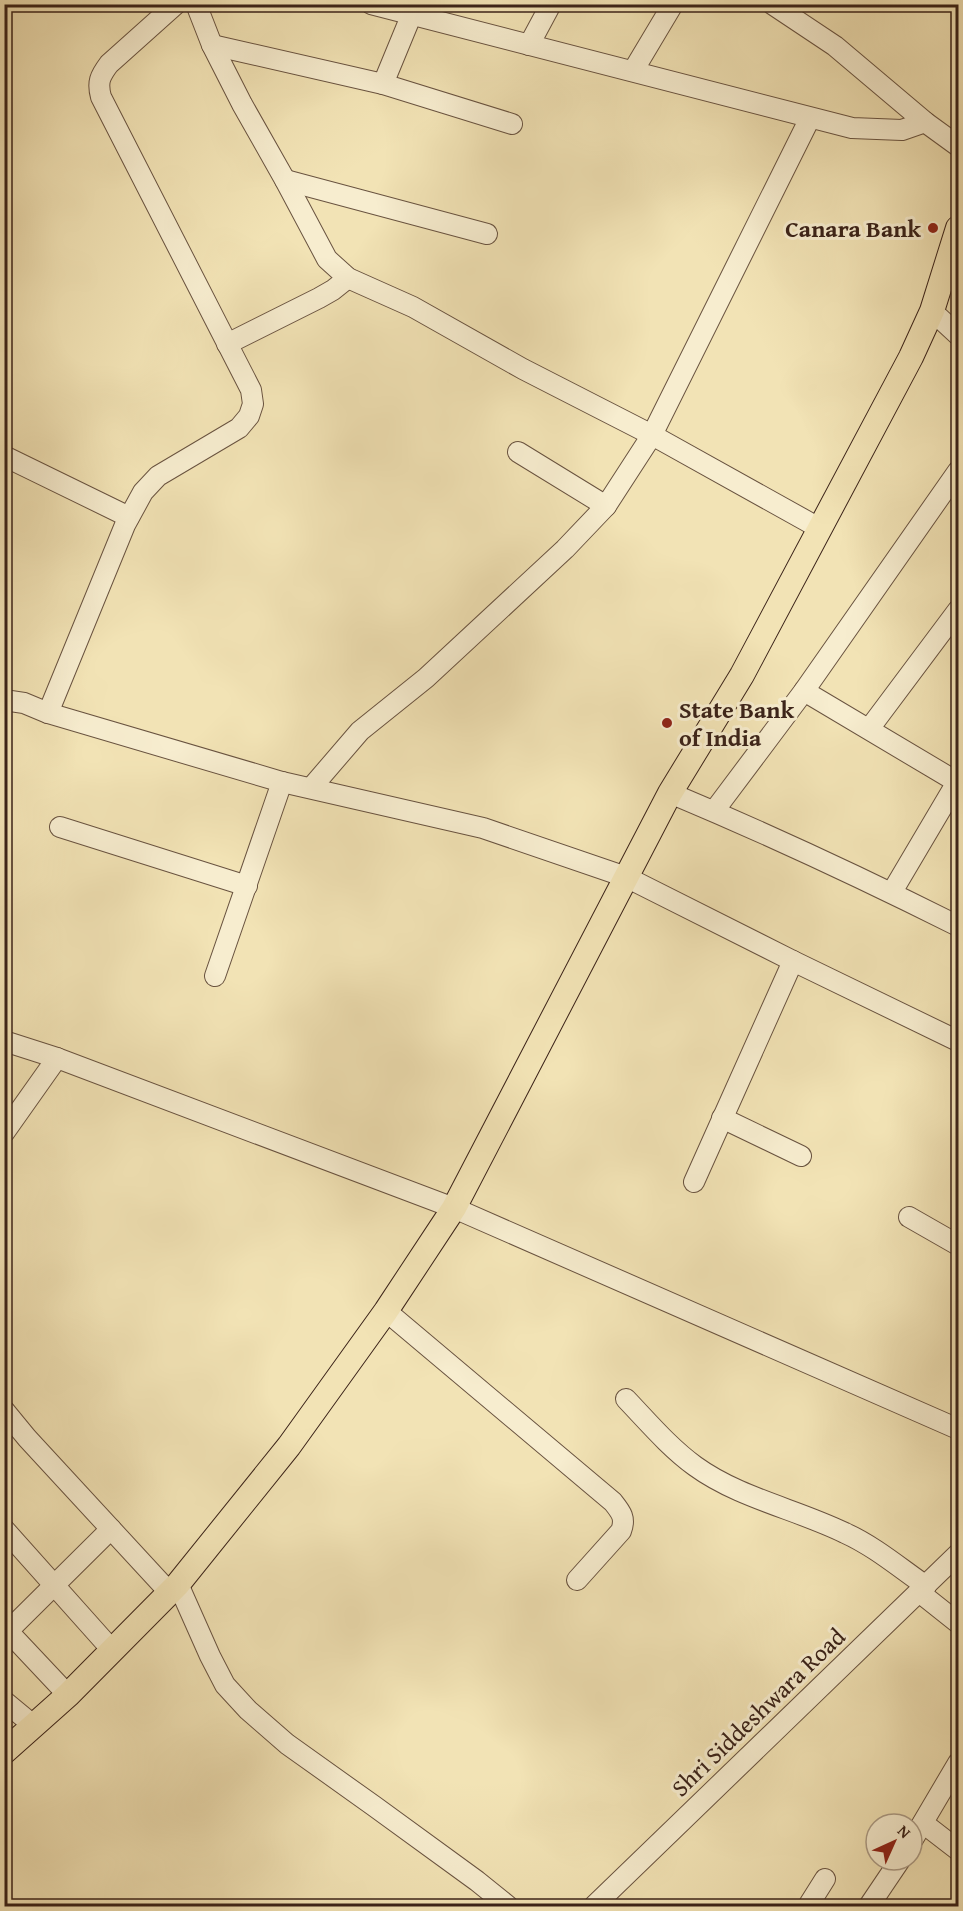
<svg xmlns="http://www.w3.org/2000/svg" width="963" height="1911" font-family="'Gentium Book Plus',serif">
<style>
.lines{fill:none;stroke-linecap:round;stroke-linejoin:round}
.minor-casing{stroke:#695340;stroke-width:22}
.major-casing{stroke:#3b2319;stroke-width:26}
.minor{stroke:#f7edcf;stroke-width:20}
.major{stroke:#f2e3b5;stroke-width:24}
.poi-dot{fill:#8f2418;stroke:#f7edcf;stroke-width:2}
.labels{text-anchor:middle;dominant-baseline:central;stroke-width:6;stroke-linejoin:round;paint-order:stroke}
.poi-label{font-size:24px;font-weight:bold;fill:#3b2319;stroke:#f7edcf;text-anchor:end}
.street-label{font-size:24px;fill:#3b2319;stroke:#f7edcf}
</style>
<rect width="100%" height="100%" fill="#f2e3b5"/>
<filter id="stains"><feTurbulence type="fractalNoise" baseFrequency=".00333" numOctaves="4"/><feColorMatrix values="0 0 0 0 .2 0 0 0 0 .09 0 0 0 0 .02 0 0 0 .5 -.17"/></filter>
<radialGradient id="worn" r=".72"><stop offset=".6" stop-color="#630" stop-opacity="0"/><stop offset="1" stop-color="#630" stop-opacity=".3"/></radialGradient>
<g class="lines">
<defs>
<g id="minor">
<path d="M196,4L212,45L242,104L285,180L327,259L348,278L413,307L523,369L652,435L819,528"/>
<path d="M371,4L852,128L902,130L925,122"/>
<path d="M772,4L835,46L925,122L958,146"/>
<path d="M212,45L383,84L512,124"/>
<path d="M529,45L551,4"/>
<path d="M633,71L673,4"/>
<path d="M383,84L416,4"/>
<path d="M285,180L487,234"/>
<path d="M932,311L958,335"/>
<path d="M227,344L319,298L333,290L348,278"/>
<path d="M518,452L606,506"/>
<path d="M4,456L129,517"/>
<path d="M804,691L957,782L958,779"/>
<path d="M4,700L24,703L48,713L282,782L483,828L626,877L793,961L958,1041"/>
<path d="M48,713L125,525L143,492L158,476L239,428L249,416L253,404L251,390L101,97C97,82 100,76 109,64L176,4"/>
<path d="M869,729L958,610"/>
<path d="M311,788L360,731L426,678L565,549L606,506L652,435L810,118"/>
<path d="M670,793C768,834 864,879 958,926"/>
<path d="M714,811L804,691L958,471"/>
<path d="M60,827L247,886"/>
<path d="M892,892L957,782"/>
<path d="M215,976L282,782"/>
<path d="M4,1041L57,1058L454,1208L958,1429"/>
<path d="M722,1118L801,1156"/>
<path d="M4,1133L57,1058"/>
<path d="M694,1182L793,961"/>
<path d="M909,1217L958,1245"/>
<path d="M386,1311L613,1502C621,1512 626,1518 621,1531L577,1580"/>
<path d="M626,1399C648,1422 669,1447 695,1466C739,1498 796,1509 845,1533C874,1546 900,1568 926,1586"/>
<path d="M4,1410L27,1438L170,1593"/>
<path d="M4,1529L112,1650"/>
<path d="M178,1584L210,1656L225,1685L248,1710L287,1744L374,1806L477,1881L508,1906"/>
<path d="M919,1592L958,1623"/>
<path d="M4,1627L68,1695"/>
<path d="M8,1631L111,1529"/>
<path d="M4,1701L33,1725"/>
<path d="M923,1823L958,1850"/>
<path d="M912,1841L958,1763"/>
<path d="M594,1906L958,1554"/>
<path d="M808,1906L825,1879"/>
<path d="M869,1906L900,1860"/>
</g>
<path id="major" d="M4,1752L68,1695L178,1584L289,1446L386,1311L454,1208L670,793L742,675L911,357L932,311L958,228"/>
</defs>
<!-- minor casing -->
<use href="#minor" class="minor-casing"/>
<!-- major casing -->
<use href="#major" class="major-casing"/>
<!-- minor -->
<use href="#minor" class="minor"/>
<!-- major -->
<use href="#major" class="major"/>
</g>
<!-- markers -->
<g class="poi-dot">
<circle cx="933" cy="228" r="6"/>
<circle cx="667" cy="723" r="6"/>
</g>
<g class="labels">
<!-- poi labels -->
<g class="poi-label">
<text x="921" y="228">Canara Bank</text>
<text x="679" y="709" text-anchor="start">State Bank<tspan x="679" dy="28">of India</tspan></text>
</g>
<!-- street labels -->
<g class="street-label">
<text transform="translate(758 1712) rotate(-44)">Shri Siddeshwara Road</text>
</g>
</g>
<!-- margin -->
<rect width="963" height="1911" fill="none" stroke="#f2e3b5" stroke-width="24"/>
<rect x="6" y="6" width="951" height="1899" fill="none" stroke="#3b2319" stroke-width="3"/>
<rect x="12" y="12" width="939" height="1887" fill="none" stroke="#3b2319" stroke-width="1.5"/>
<!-- north arrow -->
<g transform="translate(894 1842) rotate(45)"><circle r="28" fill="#f7edcf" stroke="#ac9c86" stroke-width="1.5"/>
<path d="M0-4.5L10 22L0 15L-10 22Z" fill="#8f2418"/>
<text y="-9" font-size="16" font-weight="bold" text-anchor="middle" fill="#3b2319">N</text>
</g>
<rect width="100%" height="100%" filter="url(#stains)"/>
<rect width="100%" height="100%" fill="url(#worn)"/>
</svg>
